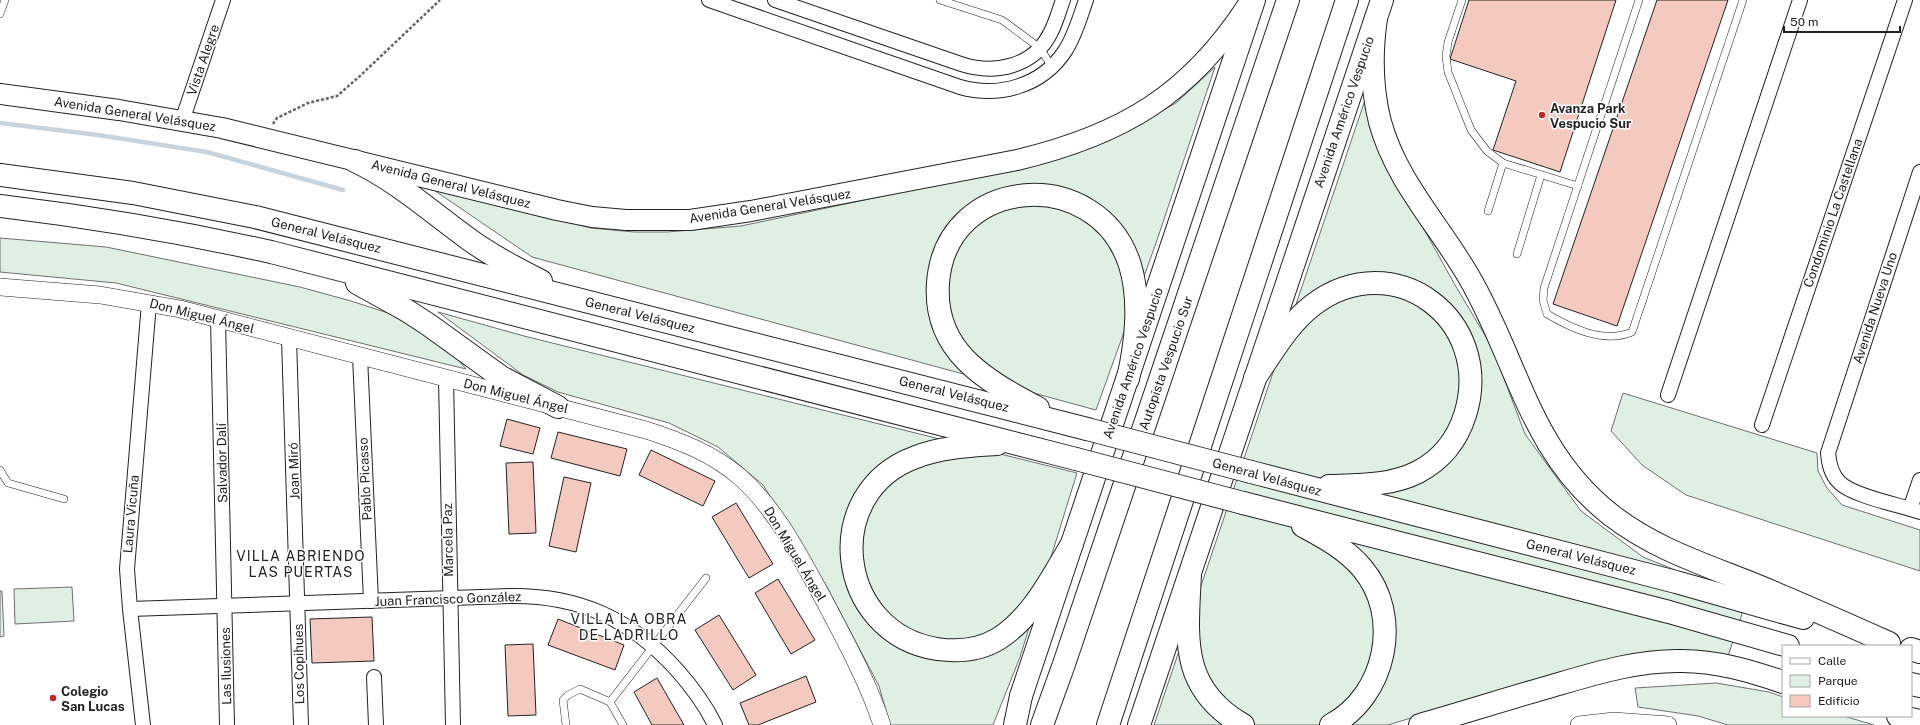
<svg xmlns="http://www.w3.org/2000/svg" width="1920" height="725" font-family="'Public Sans',sans-serif">
<style>
.green{fill:#e0efe3;stroke:#6f6f6f}
.lines{fill:none;stroke-linecap:round;stroke-linejoin:round}
.stream{stroke:#c7d3dd;stroke-width:4.5}
.building{fill:#f3c9c0;stroke:#222}
.service-casing{stroke:#222;stroke-width:8}
.minor-casing{stroke:#222;stroke-width:16}
.tertiary-casing{stroke:#222;stroke-width:18}
.secondary-casing{stroke:#222;stroke-width:22}
.primary-casing{stroke:#222;stroke-width:24}
.motorway-casing{stroke:#222;stroke-width:24}
.path{stroke:#646464;stroke-width:2.5;stroke-dasharray:3 2;stroke-linecap:butt}
.service{stroke:#fff;stroke-width:7}
.minor{stroke:#fff;stroke-width:14}
.tertiary{stroke:#fff;stroke-width:17}
.secondary{stroke:#fff;stroke-width:20}
.primary{stroke:#fff;stroke-width:22}
.motorway{stroke:#fff;stroke-width:22}
.motorway-bridge-casing{stroke:#222;stroke-width:24;stroke-linecap:butt}
.motorway-bridge{stroke:#fff;stroke-width:22}
.poi-dot{fill:#c62828;stroke:#fff;stroke-width:1.5}
.labels{text-anchor:middle;dominant-baseline:central;stroke-width:3;stroke-linejoin:round;paint-order:stroke}
.street-label{font-size:13px;fill:#222;stroke:#fff}
.poi-label{font-size:13px;font-weight:bold;fill:#222;stroke:#fff;text-anchor:start}
.neighbourhood-label{font-size:14px;letter-spacing:1px;fill:#222;stroke:#fff}
</style>
<rect width="100%" height="100%" fill="#fff"/>
<!-- green -->
<g class="green">
<path d="M1215,67L1156,243L1096,410L532,257L428,186L591,228L634,232H667L741,226L1059,159L1125,131L1176,103Z"/>
<path d="M1365,100L1396,179L1455,285L1492,347L1525,434L1581,511L1643,557L1747,599L1728,656L1699,652L1633,654L1559,673L1388,725H1154Z"/>
<path d="M0,238L106,247L300,287L351,301L388,313L431,338L449,349L466,369L116,283L0,272Z"/>
<path d="M438,312L524,336L1077,473L1020,657L993,725H890L879,686L827,587L763,485L718,447L669,423L558,392L523,375Z"/>
<path d="M1623,393L1817,453L1818,471L1827,488L1842,505L1920,530V571L1686,495L1642,465L1611,431Z"/>
<path d="M72,587L74,621L15,624L14,589Z"/>
<path d="M0,591H2L4,636L0,637Z"/>
<path d="M1716,683L1769,692L1783,697V716H1844L1874,725H1728L1698,716L1638,707L1635,688Z"/>
</g>
<g class="lines">
<!-- stream -->
<path class="stream" d="M0,123L98,135L207,152L343,190"/>
</g>
<!-- building -->
<g class="building">
<path d="M1469,0H1616L1560,172L1493,150L1516,81L1450,59Z"/>
<path d="M1657,0H1728L1617,326L1553,304Z"/>
<path d="M507,419L540,428L533,454L500,446Z"/>
<path d="M558,432L627,449L620,476L551,458Z"/>
<path d="M651,450L715,481L703,506L639,475Z"/>
<path d="M533,462L536,533L509,534L506,463Z"/>
<path d="M564,477L591,483L576,552L549,546Z"/>
<path d="M736,503L773,564L749,578L712,517Z"/>
<path d="M778,579L815,640L791,654L755,593Z"/>
<path d="M719,615L756,675L733,690L695,630Z"/>
<path d="M372,617L374,661L312,663L310,619Z"/>
<path d="M558,619L624,645L615,670L548,645Z"/>
<path d="M533,644L536,715L508,716L505,645Z"/>
<path d="M806,676L816,702L758,725H749L740,703Z"/>
<path d="M657,678L684,725H652L634,692Z"/>
</g>
<g class="lines">
<defs>
<g id="service">
<path d="M940,0L1002,20L1040,48L1052,67"/>
<path d="M1462,0L1448,42L1446,56L1448,72L1471,130L1487,151L1503,163L1578,186"/>
<path d="M1639,0L1544,288L1543,300L1547,314C1571,328 1603,344 1632,332L1743,0"/>
<path d="M0,14L5,0"/>
<path d="M1488,211L1503,163"/>
<path d="M1517,254L1541,175"/>
<path d="M0,470L8,483L64,499"/>
<path d="M610,702L706,578"/>
<path d="M566,725L563,700L568,695L580,689L610,702L623,725"/>
</g>
<g id="minor">
<path d="M709,0L960,87C999,98 1042,86 1065,51C1075,36 1080,17 1086,0"/>
<path d="M775,0L961,64C995,75 1034,67 1051,32C1056,22 1059,11 1063,0"/>
<path d="M182,121L223,0"/>
<path d="M1920,172L1828,453C1829,464 1831,474 1839,482C1852,496 1900,505 1920,512"/>
<path d="M218,319L227,725"/>
<path d="M289,338L301,725"/>
<path d="M360,356L371,601"/>
<path d="M446,378L453,725"/>
<path d="M1668,395L1800,0"/>
<path d="M1762,425L1905,0"/>
<path d="M1910,509L1920,480"/>
<path d="M130,609L510,596C579,595 631,619 677,670C692,687 705,704 715,725"/>
<path d="M374,677L376,725"/>
<path d="M143,725L130,609L127,569L149,303"/>
</g>
<g id="tertiary">
<path d="M0,287L100,295L180,309L646,430C680,441 712,453 740,477C777,510 801,558 825,602C846,642 868,682 882,725"/>
<path d="M1579,725L1614,721L1668,725"/>
</g>
<path id="secondary" d="M0,94L119,110L222,128L557,210L592,217L626,220H690L751,211L1017,160C1122,135 1190,95 1249,3"/>
<g id="primary">
<path d="M1021,696L1254,0"/>
<path d="M1139,725L1382,0"/>
</g>
<g id="motorway">
<path d="M1376,18C1371,53 1371,87 1380,122C1396,181 1439,225 1469,277C1518,361 1529,451 1611,515C1652,547 1700,563 1748,582C1795,601 1842,622 1889,643"/>
<path d="M355,161C399,182 431,212 470,240C492,256 517,269 541,281"/>
<path d="M0,175L133,193L255,217L1087,429"/>
<path d="M0,206C91,217 181,232 271,252L1076,459"/>
<path d="M357,283L406,310L429,325L501,377L558,407"/>
<path d="M1255,378C1272,353 1288,324 1313,305C1394,244 1495,320 1465,415C1457,440 1441,460 1418,472C1391,486 1358,485 1329,486"/>
<path d="M1038,408C985,380 933,351 938,283C946,174 1098,164 1130,265C1141,302 1136,342 1128,379"/>
<path d="M997,444C970,446 941,447 916,457C819,492 836,633 937,649C958,652 980,650 998,639C1033,617 1051,578 1072,544"/>
<path d="M1251,472L1676,582L1803,618"/>
<path d="M1243,503L1669,612L1788,646"/>
<path d="M1303,526C1325,538 1346,549 1362,568C1403,616 1386,696 1331,725"/>
<path d="M1190,574C1187,638 1179,688 1243,725"/>
<path d="M1911,649L1920,652"/>
<path d="M1911,684L1920,686"/>
<path d="M1898,716L1920,721"/>
<path d="M1015,725L1021,696"/>
<path d="M1042,725L1064,664L1288,0"/>
<path d="M1108,725L1347,0"/>
<path d="M1420,725C1462,713 1503,700 1545,688C1590,675 1635,660 1682,661C1717,661 1750,671 1783,682"/>
</g>
</defs>
<!-- service casing -->
<use href="#service" class="service-casing"/>
<!-- minor casing -->
<use href="#minor" class="minor-casing"/>
<!-- tertiary casing -->
<use href="#tertiary" class="tertiary-casing"/>
<!-- secondary casing -->
<use href="#secondary" class="secondary-casing"/>
<!-- primary casing -->
<use href="#primary" class="primary-casing"/>
<!-- motorway casing -->
<use href="#motorway" class="motorway-casing"/>
<!-- path -->
<path class="path" d="M273,124L277,118L308,103L337,96L360,76L440,0"/>
<!-- service -->
<use href="#service" class="service"/>
<!-- minor -->
<use href="#minor" class="minor"/>
<!-- tertiary -->
<use href="#tertiary" class="tertiary"/>
<!-- secondary -->
<use href="#secondary" class="secondary"/>
<!-- primary -->
<use href="#primary" class="primary"/>
<!-- motorway -->
<use href="#motorway" class="motorway"/>
<defs>
<g id="motorway-bridge">
<path d="M1087,429L1251,472"/>
<path d="M1076,459L1243,503"/>
</g>
</defs>
<!-- motorway-bridge casing -->
<use href="#motorway-bridge" class="motorway-bridge-casing"/>
<!-- motorway-bridge -->
<use href="#motorway-bridge" class="motorway-bridge"/>
</g>
<!-- markers -->
<g class="poi-dot">
<circle cx="1542" cy="115" r="4"/>
<circle cx="53" cy="698" r="4"/>
</g>
<g class="labels">
<!-- street labels -->
<g class="street-label">
<text transform="translate(203 60) rotate(-71)">Vista Alegre</text>
<text transform="translate(1344 112) rotate(-71)">Avenida Américo Vespucio</text>
<text transform="translate(135 114) rotate(9)">Avenida General Velásquez</text>
<text transform="translate(451 184) rotate(14)">Avenida General Velásquez</text>
<text transform="translate(770 206) rotate(-9)">Avenida General Velásquez</text>
<text transform="translate(1833 213) rotate(-71)">Condominio La Castellana</text>
<text transform="translate(326 235) rotate(14)">General Velásquez</text>
<text transform="translate(1875 308) rotate(-72)">Avenida Nueva Uno</text>
<text transform="translate(640 315) rotate(14)">General Velásquez</text>
<text transform="translate(202 316) rotate(14)">Don Miguel Ángel</text>
<text transform="translate(1133 363) rotate(-71)">Avenida Américo Vespucio</text>
<text transform="translate(1166 363) rotate(-71)">Autopista Vespucio Sur</text>
<text transform="translate(954 394) rotate(14)">General Velásquez</text>
<text transform="translate(516 396) rotate(14)">Don Miguel Ángel</text>
<text transform="translate(222 463) rotate(-91)">Salvador Dalí</text>
<text transform="translate(294 471) rotate(-92)">Joan Miró</text>
<text transform="translate(1267 477) rotate(15)">General Velásquez</text>
<text transform="translate(365 479) rotate(-93)">Pablo Picasso</text>
<text transform="translate(131 514) rotate(-85)">Laura Vicuña</text>
<text transform="translate(448 540) rotate(-91)">Marcela Paz</text>
<text transform="translate(795 554) rotate(59)">Don Miguel Ángel</text>
<text transform="translate(1581 557) rotate(14)">General Velásquez</text>
<text transform="translate(448 599) rotate(-2)">Juan Francisco González</text>
<text transform="translate(299 664) rotate(-91)">Los Copihues</text>
<text transform="translate(226 666) rotate(-91)">Las Ilusiones</text>
</g>
<!-- poi labels -->
<g class="poi-label">
<text x="1550" y="108">Avanza Park<tspan x="1550" dy="15">Vespucio Sur</tspan></text>
<text x="61" y="691">Colegio<tspan x="61" dy="15">San Lucas</tspan></text>
</g>
<!-- neighbourhood labels -->
<g class="neighbourhood-label">
<text x="301" y="556">VILLA ABRIENDO<tspan x="301" dy="16">LAS PUERTAS</tspan></text>
<text x="629" y="619">VILLA LA OBRA<tspan x="629" dy="16">DE LADRILLO</tspan></text>
</g>
</g>
<!-- legend -->
<rect x="1782" y="645" width="130" height="72" fill="#ffffff" stroke="#a7a7a7"/>
<rect x="1790" y="658" width="20" height="6" fill="#ffffff" stroke="#a7a7a7"/>
<text x="1818" y="665" font-size="12" fill="#222222">Calle</text>
<rect x="1790" y="675" width="20" height="12" fill="#e0efe3" stroke="#a7a7a7"/>
<text x="1818" y="685" font-size="12" fill="#222222">Parque</text>
<rect x="1790" y="695" width="20" height="12" fill="#f3c9c0" stroke="#a7a7a7"/>
<text x="1818" y="705" font-size="12" fill="#222222">Edificio</text>
<!-- scale -->
<path d="M1784 26v6h116v-6" fill="none" stroke="#222222" stroke-width="2"/>
<text x="1790" y="26" font-size="12" fill="#222222" stroke="#ffffff" stroke-width="3" paint-order="stroke">50 m</text>
</svg>
